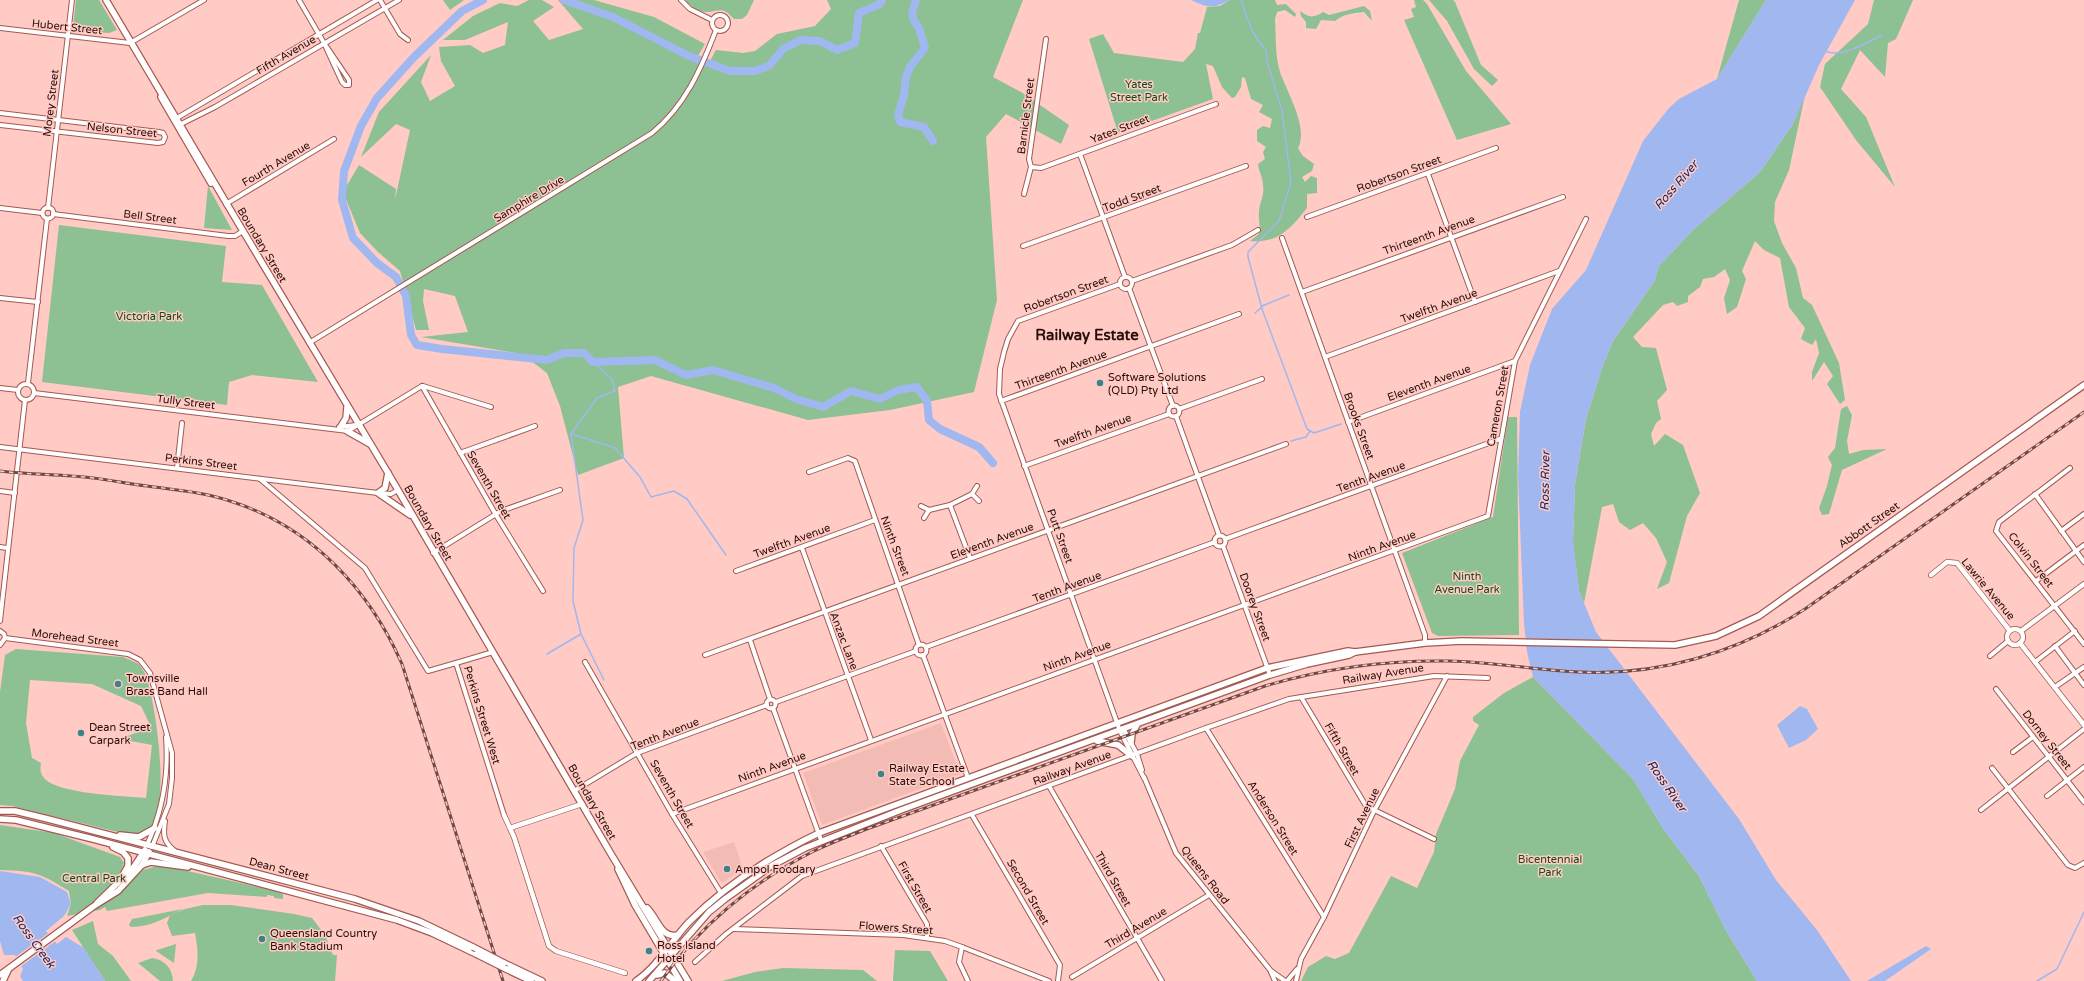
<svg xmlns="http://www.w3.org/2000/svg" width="2084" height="981" font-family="'Varela Round',sans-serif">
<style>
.built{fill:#f2bbb4}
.green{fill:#8dc092;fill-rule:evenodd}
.water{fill:#a0b7f0}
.pier{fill:#ffcbc4}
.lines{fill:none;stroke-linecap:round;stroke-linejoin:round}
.stream{stroke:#a0b7f0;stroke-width:1.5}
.river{stroke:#a0b7f0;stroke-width:8}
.minor-casing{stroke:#a45951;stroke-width:6}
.tertiary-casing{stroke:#a45951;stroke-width:6}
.secondary-casing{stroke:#a45951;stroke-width:8}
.minor{stroke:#fff;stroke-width:4}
.tertiary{stroke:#fff;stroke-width:4.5}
.secondary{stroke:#fff;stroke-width:5.5}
.rail-casing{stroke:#6e4946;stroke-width:3}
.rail{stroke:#ffcbc4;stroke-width:1.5;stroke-dasharray:4.5;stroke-linecap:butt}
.secondary-bridge-casing{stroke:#a45951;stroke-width:8;stroke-linecap:butt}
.secondary-bridge{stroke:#fff;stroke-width:5.5}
.poi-dot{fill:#3b828c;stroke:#ffcbc4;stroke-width:1.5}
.labels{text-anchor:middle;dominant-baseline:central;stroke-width:3;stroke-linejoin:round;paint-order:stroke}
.street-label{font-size:11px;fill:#290c0a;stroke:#ffcbc4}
.park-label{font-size:11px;fill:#12491d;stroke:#ffcbc4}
.poi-label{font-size:11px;fill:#290c0a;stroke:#ffcbc4;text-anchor:start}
.water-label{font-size:12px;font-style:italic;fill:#152868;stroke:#ffcbc4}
.district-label{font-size:15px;font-weight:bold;fill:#290c0a;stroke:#ffcbc4}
</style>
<rect width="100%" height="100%" fill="#ffcbc4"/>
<!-- built -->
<g class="built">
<path d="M941,723L960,774L822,825L803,773Z"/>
<path d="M734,842L743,868L724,882L720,881L703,852Z"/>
</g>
<!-- green -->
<g class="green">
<path d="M76,0H99L117,30L109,33L76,31L73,28Z"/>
<path d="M443,0H464L450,10Z"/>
<path d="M529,0H542L554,7L533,21L549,40L583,29L558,0H594L654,17L705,44L698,56L710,61L716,50L743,53L755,51L777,34L815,26L831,9L827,0H1023L993,77L1021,92L1069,125L1061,144L1006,114L986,137L997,300L974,392L890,410L808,420L651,376L618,387L624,458L578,475L560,406L547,373L522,354L421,337L468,332L455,296L424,289L423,301L429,330H416L400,271L378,252L360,233L343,192L359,165L396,189L395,200L410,130L396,124L361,157L379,112L431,55L421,82L430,101L455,86L441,61L439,47L470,45L483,53L505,45L508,22L465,40H443L473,16L500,3L517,6Z"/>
<path d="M686,0H754L747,15L742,19H734C723,7 722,10 708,12C702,13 689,6 686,0Z"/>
<path d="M1230,0H1275L1277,5L1286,4L1296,14L1295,17L1285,10L1277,12L1275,19C1276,36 1275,56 1280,72C1287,92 1309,128 1298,148L1303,156L1314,164L1312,171L1302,177L1305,182L1311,176L1317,178V193L1307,194V208C1291,228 1278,244 1250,241L1259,234C1261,226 1258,220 1259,212C1259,203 1265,195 1263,185C1263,178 1259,172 1258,164L1265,159L1263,152L1266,147L1257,141V130L1263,126L1270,128L1272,119L1259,112L1263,105L1251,99L1245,78L1242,77L1241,87L1235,97L1232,98L1222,87L1213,66L1206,64L1213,99L1118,133L1089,39L1103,34L1114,53L1183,62L1195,49L1198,33H1200L1207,7L1220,6Z"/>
<path d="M1414,0H1423L1427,4L1466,71L1511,124L1457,140L1404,20L1414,17L1411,9L1416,7Z"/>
<path d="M1429,0H1453L1455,2L1481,65L1498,80L1492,86L1474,69L1447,21Z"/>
<path d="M1739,0H1766L1717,79Z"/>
<path d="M1874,0H1913L1896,39L1888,43L1885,77L1860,50L1841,89L1866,117L1895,187L1856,140L1820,87L1825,64L1868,24Z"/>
<path d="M1364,6L1370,11L1372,21L1364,12C1354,13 1343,14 1335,21L1321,20L1316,29L1306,28V22L1301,16L1300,11C1309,18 1314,18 1323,12L1329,15Z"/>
<path d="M1805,95L1789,170L1775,202L1774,221L1782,243L1796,268L1803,298L1812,305L1839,363L1845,400L1840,404L1827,384L1833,376L1824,362L1812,381V372L1819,353L1816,339L1812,345L1801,339L1805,328L1789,307L1780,258L1764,250L1755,241L1742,271L1746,279L1737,307L1727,314L1724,298L1730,280L1725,269L1714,277L1703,279L1700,287L1688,296V302L1677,306L1673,302L1663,305L1633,337L1642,347L1656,348L1667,390L1657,401L1661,419L1656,423L1651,434L1654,446L1665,434L1683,445L1700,493L1687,516L1669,583L1657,589L1667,562L1656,538L1643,523L1630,530L1619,522L1613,504L1602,507L1584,603L1579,591L1573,543L1575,484L1586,419L1603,365L1613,341L1654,282L1659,266L1694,229L1760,172L1793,124Z"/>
<path d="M208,186L232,230L204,228Z"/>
<path d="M59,225L226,246L222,282L262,285L318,382L252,375L229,382L227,405L42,382Z"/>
<path d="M1847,406L1852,415L1847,441L1849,454L1863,450L1887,449L1842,470L1829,514L1822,515L1819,508L1827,486L1832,465L1828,457L1835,448L1841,409Z"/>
<path d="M1508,417H1517L1519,635L1438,636L1432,633L1402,553L1493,517Z"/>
<path d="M16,649L123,657L139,664C142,668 145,673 146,677C156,703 172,812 148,830C143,834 136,835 130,835L12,806L0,805V692L5,655ZM30,680L92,684L141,706L151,727L120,739L152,745L146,798C124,796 57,794 44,778C40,773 40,769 41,763L32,758L26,723Z"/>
<path d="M1533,677L1633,779L1664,830L1699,876L1725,929L1757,981H1301L1308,967L1326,956L1335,959L1349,953L1391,876L1417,888L1434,852L1436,834L1455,789L1460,761L1479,725L1473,721V717L1504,693Z"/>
<path d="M0,825L54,833L120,857L124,863L121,870L133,880L143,870L161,865L272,890L283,894V899L274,898V896L267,895V897L208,893L107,911L105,907L100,910L67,916L71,904L69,891C40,873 35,871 0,870Z"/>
<path d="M203,905H231L294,914L312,918L325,935L333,955H337L335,981H191C200,966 198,950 195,933L172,936L167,923L170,915L185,909Z"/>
<path d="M183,909C166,917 152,927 131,927L129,925L132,919Z"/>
<path d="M93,921L98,944L113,956L131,981H105L72,930Z"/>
<path d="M176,944L174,963L156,951L157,950Z"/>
<path d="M895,950L930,951L948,981H893Z"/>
<path d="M152,958C165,960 172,968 173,981H160L138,963Z"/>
<path d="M783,968L863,970L877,981H722L755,972Z"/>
</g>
<!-- water -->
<g class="water">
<path d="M1191,0H1230C1213,9 1208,8 1191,0Z"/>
<path d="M1766,0H1855L1819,65L1793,124L1760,172L1694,229L1659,266L1654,282L1613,341L1603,365L1586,419L1575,484L1573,543L1579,591L1596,632L1739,819L1776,880L1817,930L1851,981H1757L1725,929L1699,876L1664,830L1633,779L1533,677L1527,652L1524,623L1518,477L1520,412L1530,365L1552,309L1586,270L1643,141L1669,108L1679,99L1717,79Z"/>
<path d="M1800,706L1807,709L1818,729L1806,740L1789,748L1777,725Z"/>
<path d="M0,871L40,877L67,892L71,904L64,916L46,931L57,944L66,937L84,948L105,981H23L20,976L23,969L15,955H4L0,941Z"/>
<path d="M1926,946L1931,949L1885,981H1867Z"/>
</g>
<!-- pier -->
<path class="pier" d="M50,932L57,940L20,967L14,958Z"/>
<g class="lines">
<!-- stream -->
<g class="stream">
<path d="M1241,0C1246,15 1253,39 1266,49L1267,61L1282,111L1291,182L1279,221L1248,252V257L1262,309L1307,429L1314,433L1341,424"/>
<path d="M1825,51C1842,59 1867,42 1882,35"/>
<path d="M1262,306L1289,295"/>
<path d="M1255,313L1262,307"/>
<path d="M593,362L612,379L615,391L597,398L571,434L583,520L574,548L573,601L581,634L604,680"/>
<path d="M572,434L615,448L640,477L651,497L674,491L687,499L726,555"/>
<path d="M1291,441L1306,437L1310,431"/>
<path d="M547,654L581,634"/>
<path d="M2037,981L2057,969L2084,912"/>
</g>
<!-- river -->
<g class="river">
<path d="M483,0L462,11L414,57L377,98L361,126L344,171L342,200L353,238L377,263L396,277L406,296L411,335L417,345L442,349L547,360L564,353H584L593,362L655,360L686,375L713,370L774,388L796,399L823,407L851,391L880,399L898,390L917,387L927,401L929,420L940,429L979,447L993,463"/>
<path d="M564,0L613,17L689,56L730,71H755L769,66L784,48L801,40L820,41L837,50L855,43L859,13L880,4L882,0"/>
<path d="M916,0L912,13L914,21L919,28L925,48L910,67L906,77L904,95L898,115L900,122L924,127L933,141"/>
</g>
<defs>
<g id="minor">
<path d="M299,0L324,43L349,80V85H345L342,82L324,43"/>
<path d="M380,0L400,34L408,40"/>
<path d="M681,0L690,9L712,20"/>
<circle cx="720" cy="23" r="8"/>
<path d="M0,28L130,43L204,0"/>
<path d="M0,113L159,132L163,133L165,137L163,142L158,143L0,125"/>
<path d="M177,118L377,0"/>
<path d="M181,124L215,107L399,0"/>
<path d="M1080,154L1125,277"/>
<path d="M1031,167L1041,168L1216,104"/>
<path d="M1428,174L1475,302"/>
<path d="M1024,194L1031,167L1029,159L1046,39"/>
<path d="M226,204L334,139"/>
<circle cx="48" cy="213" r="5.5"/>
<path d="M0,208L42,213"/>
<path d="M48,208L72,0"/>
<path d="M53,214L228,236H235L243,231"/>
<path d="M1307,217L1496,148"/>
<path d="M1282,238L1425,635V643"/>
<path d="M1023,246L1246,166"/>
<circle cx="1126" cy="283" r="6"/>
<path d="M1132,281L1232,245L1258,230"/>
<path d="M1120,284L1018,321L1008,339L1004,352L1000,369L999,394L1120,731L1144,778"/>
<path d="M1129,288L1173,406"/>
<path d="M1302,292L1563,197"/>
<path d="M0,298L38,302"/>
<path d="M309,343L652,133C685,106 701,69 716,30"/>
<path d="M1325,357L1559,271"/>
<path d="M28,383L47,219"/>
<circle cx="26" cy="392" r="8"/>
<path d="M422,386L496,515L543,591"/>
<path d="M423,386L491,407"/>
<path d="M0,388L18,390"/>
<path d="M34,393L348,431L422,386"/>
<path d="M1001,401L1239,314"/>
<circle cx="1174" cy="411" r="5.5"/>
<path d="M1179,409L1262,379"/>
<path d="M1176,416L1219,535"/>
<path d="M1348,422L1515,361"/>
<path d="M339,427L356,425"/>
<path d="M0,447L378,493L391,494L398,490"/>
<path d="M460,453L535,426"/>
<path d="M1024,466L1169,414"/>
<path d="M177,468L182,423"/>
<path d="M2070,468L1999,522L1996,531L2084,644"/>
<path d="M809,472L848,458L855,461L919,645"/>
<path d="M260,479L365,568L428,671L456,663L504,815"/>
<path d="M0,491L15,493"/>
<path d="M972,494L977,486"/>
<path d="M2035,494L2084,562"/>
<path d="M950,505L970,558"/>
<path d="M921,506L929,510"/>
<path d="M924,518L929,510L950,505L972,494L979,501"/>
<path d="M2061,531L2084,514"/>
<circle cx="1220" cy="541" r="5.5"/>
<path d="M1225,539L1500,439"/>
<path d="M1223,546L1270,675"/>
<path d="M0,547L7,548"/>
<path d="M802,548L871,740"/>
<path d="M433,553L501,511L560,490"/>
<path d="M736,571L875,520"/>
<path d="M2036,581L2084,545"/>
<path d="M0,621L25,400"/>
<path d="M0,631L4,634L5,638L0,645"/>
<path d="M5,638L128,654L140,660L150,673L172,753V778L169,804L152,847"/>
<path d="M750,640L770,699"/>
<circle cx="921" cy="650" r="5.5"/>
<path d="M2055,646L2084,685"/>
<path d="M926,647L1215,542"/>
<path d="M705,655L1286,444"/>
<path d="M923,655L968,778"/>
<path d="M1990,656L2008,641"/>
<path d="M585,662L672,814L721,893"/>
<path d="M2035,662L2075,631"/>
<path d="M456,663L493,652"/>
<path d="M2055,687L2084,667"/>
<path d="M1996,689L2084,802"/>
<path d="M1301,697L1366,806L1434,839"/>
<circle cx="771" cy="704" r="4.5"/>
<path d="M776,702L916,651"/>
<path d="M773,708L821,840"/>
<path d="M1123,728L1137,754L1142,770"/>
<path d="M1206,728L1324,917"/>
<path d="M2013,752L2033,737"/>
<path d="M1992,768L2068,865L2075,868L2084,863"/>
<path d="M1144,777L1176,853L1271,971L1285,981"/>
<path d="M1049,786L1162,981"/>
<path d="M574,791L637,753L767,705"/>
<path d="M2047,796L2084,767"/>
<path d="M1981,810L2084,729"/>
<path d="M672,814L1488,516L1515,361L1586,219"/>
<path d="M972,815L1060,965L1058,981"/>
<path d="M165,821C163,834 163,842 175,851"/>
<path d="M147,845C163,810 169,776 166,737"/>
<path d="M881,846L927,924V938"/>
<path d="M734,929L903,935L945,941L962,947L1049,981"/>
<path d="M962,947L959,962L968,981"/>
<path d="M695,962L726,934L802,876L1206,728L1289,699L1434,676L1488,678"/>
<path d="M1271,972L1275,981"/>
<path d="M1072,977L1209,895"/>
<path d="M1287,981L1297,969"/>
<path d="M1296,981L1301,959L1324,917L1374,811L1447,676"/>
</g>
<g id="tertiary">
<path d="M1931,575L1947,562L1957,563L2010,631"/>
<circle cx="2015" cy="637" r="8"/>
<path d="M2021,631L2084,584"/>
<path d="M2020,643L2084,725"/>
<path d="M504,815L514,837L549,946L556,951L625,973"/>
<path d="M510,828L582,804"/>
</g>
<g id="secondary">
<path d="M106,0L243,231L388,473L611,854L688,981"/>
<path d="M161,97L211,183"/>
<path d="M341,426L346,418L347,407"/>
<path d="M347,431L370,444"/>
<path d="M388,473L385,488L378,493L410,515"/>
<path d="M1097,741L1118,745L1132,756"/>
<path d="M1131,743L1132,734L1137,725"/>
<path d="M0,811H15L48,819L355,899L419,921L473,947"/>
<path d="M0,819L16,820L93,839L397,920L432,933L476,954"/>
<path d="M120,835L139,837L155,828"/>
<path d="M113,847L123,852L128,858V866L124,873"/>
<path d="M142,865L151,862L188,867"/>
<path d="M618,869L635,905L680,981"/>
<path d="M97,903L133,868L145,850"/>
<path d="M647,908C658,919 661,939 678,935"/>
<path d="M504,963L542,981"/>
<path d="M506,969L531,981"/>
<path d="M0,975L94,906L118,891L142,865L149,852"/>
<path d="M657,975L665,973L675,981"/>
<path d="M3,981L8,970"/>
<path d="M636,981C658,966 671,941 689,922C727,884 771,856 819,833L1267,668L1348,651L1355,652L1425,643L1462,641L1675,645L1716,636L1759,616L2084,385"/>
<path d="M649,981L709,912L725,899L771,866L805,848L901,810L1270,675L1307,664L1349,655L1355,652"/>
</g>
</defs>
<!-- minor casing -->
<use href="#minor" class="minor-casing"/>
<!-- tertiary casing -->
<use href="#tertiary" class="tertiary-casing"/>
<!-- secondary casing -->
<use href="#secondary" class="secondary-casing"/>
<!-- minor -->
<use href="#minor" class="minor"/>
<!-- tertiary -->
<use href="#tertiary" class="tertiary"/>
<!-- secondary -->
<use href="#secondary" class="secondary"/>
<defs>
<g id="rail">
<path d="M0,471C31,475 62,474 93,478C111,480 129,484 147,486C176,490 205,492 233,502C312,528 369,589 402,664L503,981"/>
<path d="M661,981C699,926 754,881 814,851C830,843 847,837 864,830L1265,686C1325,668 1387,660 1449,661C1493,662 1536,670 1579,672C1659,676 1737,653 1805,609L2084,412"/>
</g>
</defs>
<!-- rail casing -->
<use href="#rail" class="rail-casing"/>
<!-- rail -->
<use href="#rail" class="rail"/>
<defs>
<g id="secondary-bridge">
<path d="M473,947L504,963"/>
<path d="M476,954L506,969"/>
</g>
</defs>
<!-- secondary-bridge casing -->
<use href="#secondary-bridge" class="secondary-bridge-casing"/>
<!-- secondary-bridge -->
<use href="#secondary-bridge" class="secondary-bridge"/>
</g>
<!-- markers -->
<g class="poi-dot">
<circle cx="1100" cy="383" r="4"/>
<circle cx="118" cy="684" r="4"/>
<circle cx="81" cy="733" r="4"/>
<circle cx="881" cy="774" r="4"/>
<circle cx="727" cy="869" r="4"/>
<circle cx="262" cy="939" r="4"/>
<circle cx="649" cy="951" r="4"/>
</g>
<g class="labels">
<!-- street labels -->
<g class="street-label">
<text transform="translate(67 27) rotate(6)">Hubert Street</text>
<text transform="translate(286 55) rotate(-30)">Fifth Avenue</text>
<text transform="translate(51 103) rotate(-83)">Morey Street</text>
<text transform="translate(1026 116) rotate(-83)">Barnicle Street</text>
<text transform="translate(1120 129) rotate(-21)">Yates Street</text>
<text transform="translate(122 130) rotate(6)">Nelson Street</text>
<text transform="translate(276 164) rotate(-31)">Fourth Avenue</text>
<text transform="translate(1399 174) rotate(-20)">Robertson Street</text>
<text transform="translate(1132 198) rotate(-20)">Todd Street</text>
<text transform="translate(529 199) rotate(-31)">Samphire Drive</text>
<text transform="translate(150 217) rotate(7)">Bell Street</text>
<text transform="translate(1429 235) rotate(-20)">Thirteenth Avenue</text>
<text transform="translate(262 245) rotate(59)">Boundary Street</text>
<text transform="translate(1066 294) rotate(-20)">Robertson Street</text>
<text transform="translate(1439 306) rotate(-20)">Twelfth Avenue</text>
<text transform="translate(1061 370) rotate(-20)">Thirteenth Avenue</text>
<text transform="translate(1429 383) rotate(-20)">Eleventh Avenue</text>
<text transform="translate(186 402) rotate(7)">Tully Street</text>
<text transform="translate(1498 406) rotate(-80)">Cameron Street</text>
<text transform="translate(1359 426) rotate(70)">Brooks Street</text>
<text transform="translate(1093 431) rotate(-20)">Twelfth Avenue</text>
<text transform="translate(201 462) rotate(7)">Perkins Street</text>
<text transform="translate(1371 477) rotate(-20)">Tenth Avenue</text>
<text transform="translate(489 485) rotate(60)">Seventh Street</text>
<text transform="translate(428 523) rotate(60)">Boundary Street</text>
<text transform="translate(1869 525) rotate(-35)">Abbott Street</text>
<text transform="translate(1060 536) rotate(70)">Putt Street</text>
<text transform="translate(792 541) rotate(-20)">Twelfth Avenue</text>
<text transform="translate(992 541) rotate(-20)">Eleventh Avenue</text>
<text transform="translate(895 546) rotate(69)">Ninth Street</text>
<text transform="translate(1382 546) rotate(-20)">Ninth Avenue</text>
<text transform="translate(2031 560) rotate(52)">Colvin Street</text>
<text transform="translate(1067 587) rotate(-20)">Tenth Avenue</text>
<text transform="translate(1988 589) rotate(50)">Lawrie Avenue</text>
<text transform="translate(1255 607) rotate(70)">Doorey Street</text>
<text transform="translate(75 638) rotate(7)">Morehead Street</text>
<text transform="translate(844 641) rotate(69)">Anzac Lane</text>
<text transform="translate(1077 656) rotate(-20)">Ninth Avenue</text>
<text transform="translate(1383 674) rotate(-9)">Railway Avenue</text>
<text transform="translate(482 715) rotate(73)">Perkins Street West</text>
<text transform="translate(665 734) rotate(-21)">Tenth Avenue</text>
<text transform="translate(2047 740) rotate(52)">Dorney Street</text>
<text transform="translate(1342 749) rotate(60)">Fifth Street</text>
<text transform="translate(772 767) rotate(-20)">Ninth Avenue</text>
<text transform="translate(1072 768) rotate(-20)">Railway Avenue</text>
<text transform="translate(672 794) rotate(60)">Seventh Street</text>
<text transform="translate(592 802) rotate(60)">Boundary Street</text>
<text transform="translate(1273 818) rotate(58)">Anderson Street</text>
<text transform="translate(1362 818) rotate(-64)">First Avenue</text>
<text transform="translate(279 869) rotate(15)">Dean Street</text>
<text transform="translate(1205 875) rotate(52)">Queens Road</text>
<text transform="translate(1113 879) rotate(60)">Third Street</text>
<text transform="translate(915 887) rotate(60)">First Street</text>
<text transform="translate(1028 892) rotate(60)">Second Street</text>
<text transform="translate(896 928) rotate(4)">Flowers Street</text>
<text transform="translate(1136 928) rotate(-31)">Third Avenue</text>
</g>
<!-- park labels -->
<g class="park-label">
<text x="1139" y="84">Yates<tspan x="1139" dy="13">Street Park</tspan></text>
<text x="149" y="316">Victoria Park</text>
<text x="1467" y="576">Ninth<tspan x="1467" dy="13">Avenue Park</tspan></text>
<text x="1550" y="859">Bicentennial<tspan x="1550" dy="13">Park</tspan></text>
<text x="94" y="878">Central Park</text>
</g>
<!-- poi labels -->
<g class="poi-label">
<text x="1108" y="377">Software Solutions<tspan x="1108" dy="13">(QLD) Pty Ltd</tspan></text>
<text x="126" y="678">Townsville<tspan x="126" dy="13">Brass Band Hall</tspan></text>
<text x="89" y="727">Dean Street<tspan x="89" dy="13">Carpark</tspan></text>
<text x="889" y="768">Railway Estate<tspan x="889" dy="13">State School</tspan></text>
<text x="735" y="869">Ampol Foodary</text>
<text x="270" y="933">Queensland Country<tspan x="270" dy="13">Bank Stadium</tspan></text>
<text x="657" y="945">Ross Island<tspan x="657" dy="13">Hotel</tspan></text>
</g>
<!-- water labels -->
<g class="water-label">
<text transform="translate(1676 185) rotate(-49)">Ross River</text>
<text transform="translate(1545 481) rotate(-89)">Ross River</text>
<text transform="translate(1667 786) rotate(55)">Ross River</text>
<text transform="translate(34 941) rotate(54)">Ross Creek</text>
</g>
<!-- district labels -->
<g class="district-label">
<text x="1087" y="335">Railway Estate</text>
</g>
</g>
</svg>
